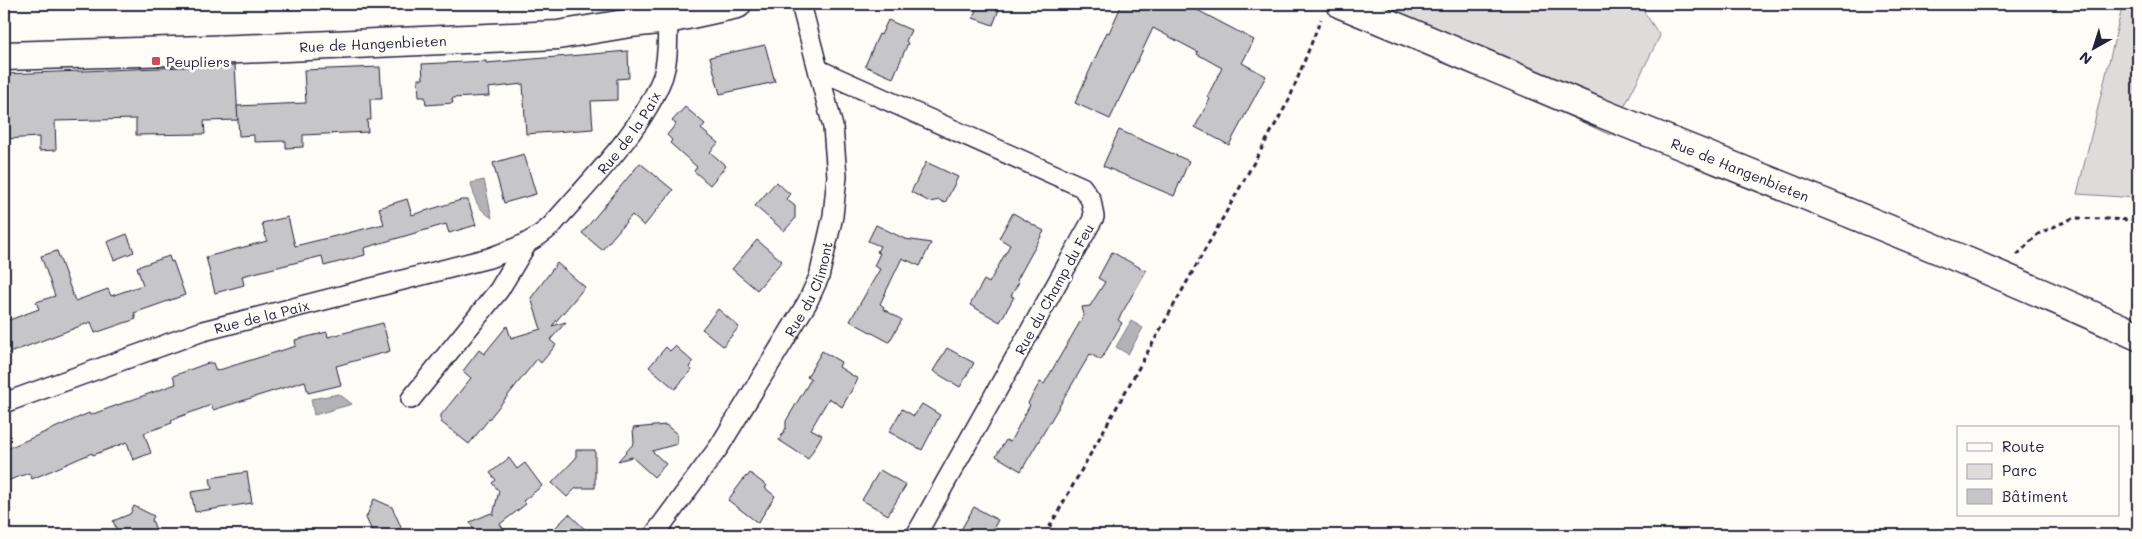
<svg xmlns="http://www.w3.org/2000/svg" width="2142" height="539" font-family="Mali,sans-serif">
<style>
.green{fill:#dddcdb;stroke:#807f8b}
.water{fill:#b2b2b7;stroke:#787885}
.building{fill:#c6c6c8;stroke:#22223b}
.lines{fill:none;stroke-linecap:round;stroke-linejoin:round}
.street-casing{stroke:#22223b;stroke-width:22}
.secondary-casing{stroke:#22223b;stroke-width:31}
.path{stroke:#22223b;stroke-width:3;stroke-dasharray:5 4;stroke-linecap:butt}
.street{stroke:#fdfcf7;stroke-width:19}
.secondary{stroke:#fdfcf7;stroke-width:28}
.poi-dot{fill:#d1495b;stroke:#fdfcf7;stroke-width:2}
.labels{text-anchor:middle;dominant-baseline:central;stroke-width:5;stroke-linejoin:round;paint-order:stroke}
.street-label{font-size:14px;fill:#22223b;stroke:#fdfcf7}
.poi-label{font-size:14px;fill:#22223b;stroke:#fdfcf7;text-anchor:start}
</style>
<rect width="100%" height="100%" fill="#fdfcf7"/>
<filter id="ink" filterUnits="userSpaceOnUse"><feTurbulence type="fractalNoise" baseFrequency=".02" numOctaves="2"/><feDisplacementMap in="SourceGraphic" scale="10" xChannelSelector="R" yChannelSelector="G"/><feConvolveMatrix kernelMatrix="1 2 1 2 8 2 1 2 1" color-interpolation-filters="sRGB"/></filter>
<g filter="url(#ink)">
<!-- green -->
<g class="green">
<path d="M1328,4H1639L1660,36L1610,135Z"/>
<path d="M2123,4H2138V198L2077,194Z"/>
</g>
<!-- water -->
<g class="water">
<path d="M484,180L492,218C475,206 476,202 471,183Z"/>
<path d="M1131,321L1143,328L1128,354L1116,347Z"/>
<path d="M339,394L352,404L314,415L311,399Z"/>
</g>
<!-- building -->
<g class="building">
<path d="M978,4H990L1000,7L993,25L973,18Z"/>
<path d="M1122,4H1186L1254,40L1242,63L1266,76L1229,145L1195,127L1210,99L1207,97L1222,68L1197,54L1198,52L1153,28L1110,119L1075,103L1107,32L1109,33Z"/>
<path d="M888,20L911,30L906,41L908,43L893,78L865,66L879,34L881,35Z"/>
<path d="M765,45L775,82L720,94L710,57Z"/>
<path d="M628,51L629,78L617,79V100L591,101L593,129L526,134L523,84L488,88L489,96L452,98L453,103L426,105L425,97H419L418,79H423L422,64L486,61V63Z"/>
<path d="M235,65L238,120L204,121L205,134L136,135V119L55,121L56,150L39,151V137L4,139L5,100H7L6,74Z"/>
<path d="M380,67L382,99H370L371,120H367L368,132L303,135V147L286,148V141L254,142V135L239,136L237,106L306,103L304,70Z"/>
<path d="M685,107L705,124L701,129L718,143L710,152L726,166L710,185L694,171L697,167L670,143L672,140L667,135L676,124L672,121Z"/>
<path d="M1119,130L1189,161L1174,196L1103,166Z"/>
<path d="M524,154L536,194L504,203L493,163Z"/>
<path d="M926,162L958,177L945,203L939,200L930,202L911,192Z"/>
<path d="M640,163L673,190L644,226L632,215L602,250L582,233Z"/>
<path d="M776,182L790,194L786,199L795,206V219L784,231L755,206Z"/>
<path d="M407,199L412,215L461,200H468L476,225L449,233L446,224L364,248L365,255L324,266L322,256L242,276L244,285L215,293L206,257L267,241L262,223L288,217L295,246L384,224L379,208Z"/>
<path d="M1013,213L1044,231L1017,280L1019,282L1011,296L1014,297L1000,322L970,305L984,280L989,283L1010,245L999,238Z"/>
<path d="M876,225L905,239L931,243L920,266L902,258L880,304L884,307L883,309L902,320L889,342L850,321L880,269L874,266L880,253L877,252L880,246L868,241Z"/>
<path d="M127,234L134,252L114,260L107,242Z"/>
<path d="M757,240L782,261L757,290L732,269Z"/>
<path d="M57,251L75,301L108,289L111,296L143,285L137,267L169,256L171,262L173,261L185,295L134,313L136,319L95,333L91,322L4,355V322L39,309L36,302L55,296L41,256Z"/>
<path d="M1112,252L1146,271L1118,320L1122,323L1101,360L1090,354L1021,471L996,456L1006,440L1010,442L1030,405L1028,403L1040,382L1044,384L1084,315L1082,307L1090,306L1105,282L1098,278Z"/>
<path d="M557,263L585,287L552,326L566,322L550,340L556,345L541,363L537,359L469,444L441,422V415L471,378L463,371L479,350L484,354L507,326L511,338L541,329L531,298Z"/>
<path d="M718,309L739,327L723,346L702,329Z"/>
<path d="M383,323L390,351L336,366L341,385L308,393L305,381L213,410L211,405L171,420L172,423L144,433L151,453L133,460L127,442L93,455L92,453L32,479L29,473L4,482V450L89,413L90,415L176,384L173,376L208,363H213L216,371L296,346L295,340L327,332L328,337Z"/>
<path d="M675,346L693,362L689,367L692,370L675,389L649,367L666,347L670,351Z"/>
<path d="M947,348L974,363L960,387L933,371Z"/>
<path d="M822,351L841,362L839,367L858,379L842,407L829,398L811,429L822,435L808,459L779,440L786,428V421L811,379L807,377Z"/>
<path d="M922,404L940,415L922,450L889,432L902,409L914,416Z"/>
<path d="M666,425L677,434V444L652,451L666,464L654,477L632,457L618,461L634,443L633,428Z"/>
<path d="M576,450H595V488H576L567,497L552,483L576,458Z"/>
<path d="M509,458L517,469L525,463L542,486L523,501L526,504L500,524L504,530L493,535H476L470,522L491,513L493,515L499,491L492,483L496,480L490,473Z"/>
<path d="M880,470L906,485L888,515L862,500Z"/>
<path d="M247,472L252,503L195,512L191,492L212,489L210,478Z"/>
<path d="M750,473L767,486L765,488L775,496L758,523L728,500L746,476L747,477Z"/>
<path d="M374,499L392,507L401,527L394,535H374L366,518Z"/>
<path d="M134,506L154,516L152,520L158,535H119L113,521L130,514Z"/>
<path d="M974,507L998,520L990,535H958Z"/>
<path d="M569,514L591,535H548Z"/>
</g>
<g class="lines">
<defs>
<g id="street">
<path d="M819,70L1082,187L1091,200L1094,217L916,535"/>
<path d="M411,399L499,290L526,245"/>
<path id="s1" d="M4,403L203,331L489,258C513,249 533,243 552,225C590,181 642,131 663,76C669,57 667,39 668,19"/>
<path id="s2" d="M654,535L719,447L807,303L819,277L833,216L837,176L833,127L801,4"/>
</g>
<g id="secondary">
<path id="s3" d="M1341,4C1428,39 1514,77 1601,113C1781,186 1962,256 2138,336"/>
<path id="s4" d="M4,56L240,49L558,35L630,23L668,19L737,4"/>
</g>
</defs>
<!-- street casing -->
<use href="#street" class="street-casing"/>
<!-- secondary casing -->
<use href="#secondary" class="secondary-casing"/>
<!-- path -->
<g class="path">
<path d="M2017,255L2038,234L2073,218L2138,220"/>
<path d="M1045,535L1289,100L1321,19"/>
</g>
<!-- street -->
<use href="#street" class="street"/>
<!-- secondary -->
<use href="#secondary" class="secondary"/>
</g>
</g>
<!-- markers -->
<rect class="poi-dot" x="151" y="56" width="10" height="10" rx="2.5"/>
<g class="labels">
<!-- street labels -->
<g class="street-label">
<text stroke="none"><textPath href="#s4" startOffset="369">Rue de Hangenbieten</textPath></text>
<text stroke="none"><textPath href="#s1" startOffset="699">Rue de la Paix</textPath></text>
<text stroke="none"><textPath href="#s3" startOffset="432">Rue de Hangenbieten</textPath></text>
<text stroke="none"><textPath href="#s2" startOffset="292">Rue du Climont</textPath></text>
<text transform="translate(1054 289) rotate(-61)">Rue du Champ du Feu</text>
<text stroke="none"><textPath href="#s1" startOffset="272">Rue de la Paix</textPath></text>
</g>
<!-- poi labels -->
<g class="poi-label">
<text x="166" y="61">Peupliers</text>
</g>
</g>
<!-- margin -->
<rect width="2142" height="539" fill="none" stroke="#fdfcf7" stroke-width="20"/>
<rect x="10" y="10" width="2122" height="519" fill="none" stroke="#22223b" stroke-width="2" filter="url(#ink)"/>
<!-- legend -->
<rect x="1957" y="426" width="162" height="90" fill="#fdfcf7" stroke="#a5a5ac"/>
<rect x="1967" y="443" width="25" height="8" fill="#fdfcf7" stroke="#a5a5ac"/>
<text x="2002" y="452" font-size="15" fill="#22223b">Route</text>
<rect x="1967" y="464" width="25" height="15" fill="#dddcdb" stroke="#a5a5ac"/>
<text x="2002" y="476" font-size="15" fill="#22223b">Parc</text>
<rect x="1967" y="489" width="25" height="15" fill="#c6c6c8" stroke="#a5a5ac"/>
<text x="2002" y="502" font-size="15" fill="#22223b">Bâtiment</text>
<!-- north arrow -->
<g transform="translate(2094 48) rotate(219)" stroke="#fdfcf7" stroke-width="4" paint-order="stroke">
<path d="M0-4L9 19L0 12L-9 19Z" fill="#22223b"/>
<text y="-8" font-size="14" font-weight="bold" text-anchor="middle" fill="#22223b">N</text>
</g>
</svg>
